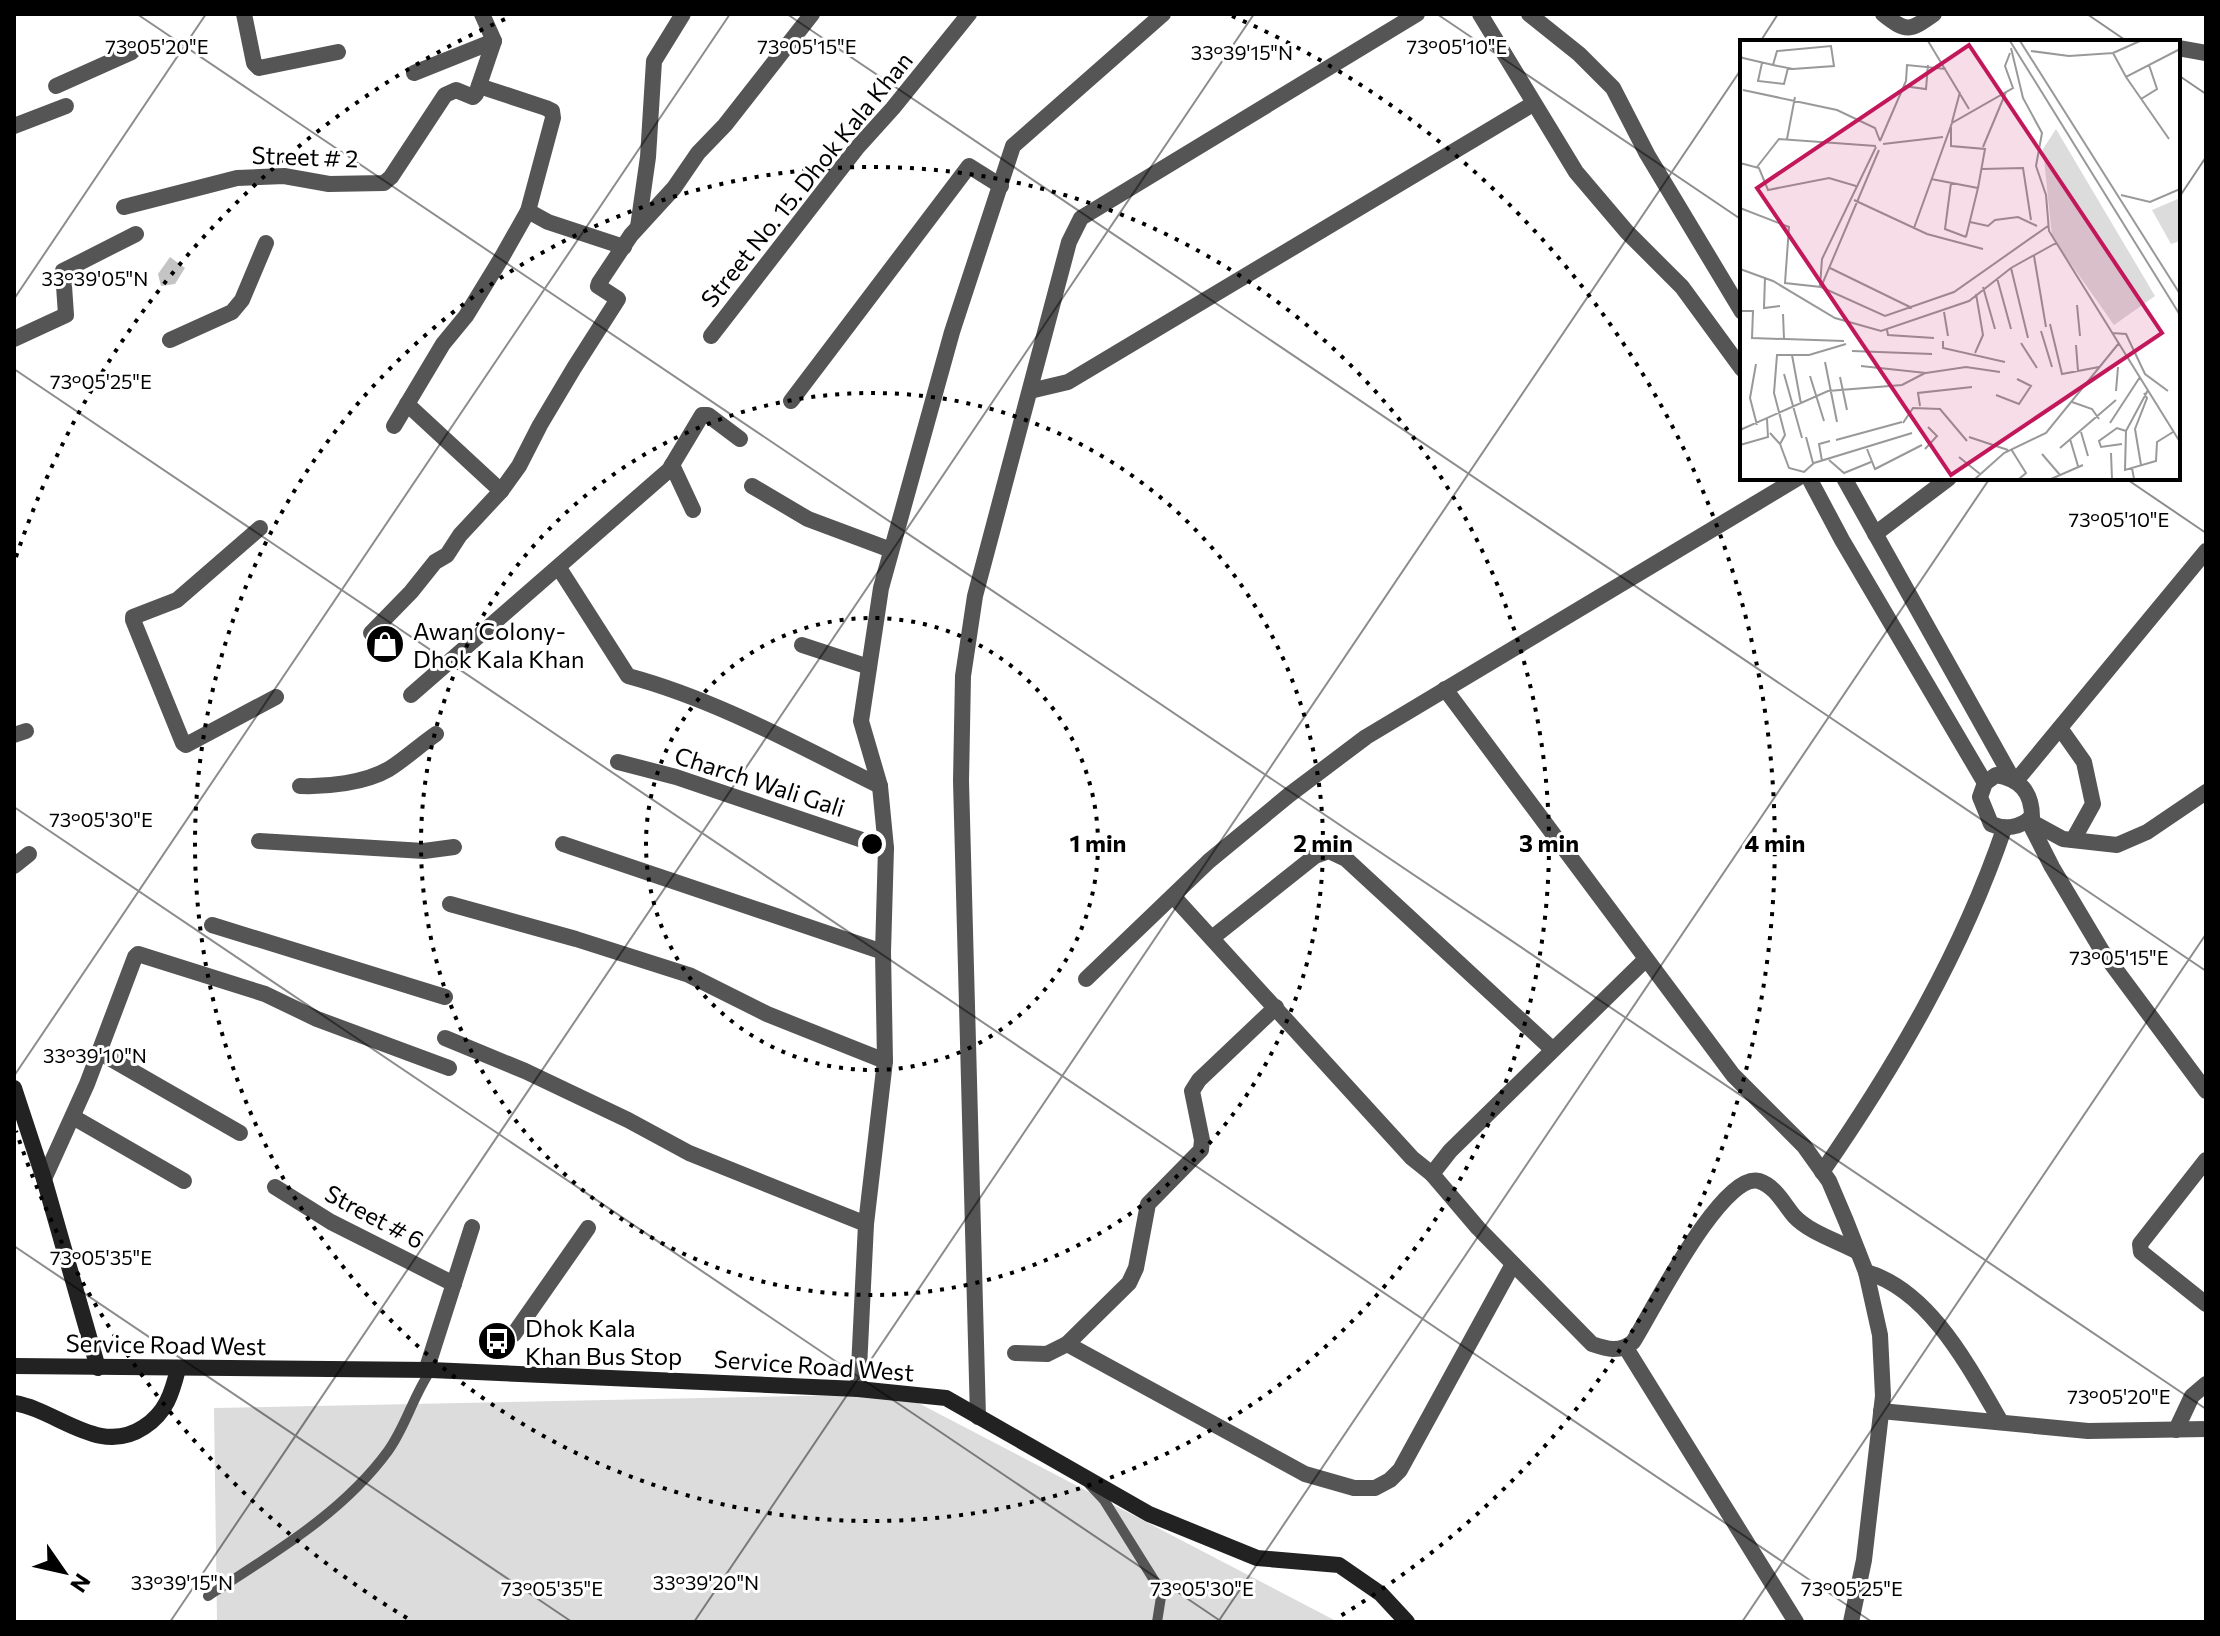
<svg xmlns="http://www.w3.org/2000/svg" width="2220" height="1636" font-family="Commissioner,sans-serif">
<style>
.green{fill:#dcdcdc}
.building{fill:#c4c4c4}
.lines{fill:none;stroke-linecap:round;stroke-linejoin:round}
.lane{stroke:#555;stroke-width:10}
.street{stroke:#555;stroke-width:16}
.secondary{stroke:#222;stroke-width:16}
.ticks{fill:none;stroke:#000;stroke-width:2;stroke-opacity:0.45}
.ring{fill:none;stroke:#000;stroke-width:4;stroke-dasharray:4 8}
.labels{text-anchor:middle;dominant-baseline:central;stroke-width:6;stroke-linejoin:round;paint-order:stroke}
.street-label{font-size:24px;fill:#000;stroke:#fff}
.poi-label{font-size:24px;fill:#000;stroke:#fff;text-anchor:start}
.inset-road{fill:none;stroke:#999;stroke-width:2}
.view{fill:#c2185b;fill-opacity:0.15;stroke:#c2185b;stroke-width:4}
.inset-edge{fill:none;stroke:#000;stroke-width:4}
.ticks-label{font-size:20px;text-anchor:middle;fill:#000;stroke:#fff;stroke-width:6;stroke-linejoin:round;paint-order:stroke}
.centre{fill:#000;stroke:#fff;stroke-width:4}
.ring-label{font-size:24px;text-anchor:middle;font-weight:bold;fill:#000;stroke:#fff;stroke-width:6;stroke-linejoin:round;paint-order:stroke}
</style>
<rect width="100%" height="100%" fill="#fff"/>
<!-- green -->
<path class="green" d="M901,1394L1338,1622H217L214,1408Z"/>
<!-- building -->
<path class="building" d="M170,257L185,268L175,284L161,286L158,274Z"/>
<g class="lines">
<!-- lane -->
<g class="lane">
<path d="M1089,1484L1104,1500L1159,1588L1161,1597L1157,1622"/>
<path d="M208,1596C272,1554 342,1514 388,1451C406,1426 413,1396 431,1370"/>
</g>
<!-- street -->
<g class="street">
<path d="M244,14L254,63L259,68L338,52"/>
<path d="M1480,14L1576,172L1627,232L1682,287L1742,369"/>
<path d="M1529,14L1579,54L1613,88L1647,154L1742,312"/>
<path d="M1883,14C1907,33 1910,31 1934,14"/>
<path d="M2178,48L2206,53"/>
<path d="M414,73L494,41"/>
<path d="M56,86L132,52"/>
<path d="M14,126L66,106"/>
<path d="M124,207L237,178L284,176L329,184L384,183L391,177L445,95L456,90L473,97L476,94L494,41L482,14"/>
<path d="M528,211L548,222L624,247"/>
<path d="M638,227L648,157L654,61L683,14"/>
<path d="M711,336L856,149L893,108L969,14"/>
<path d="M14,339L66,315L63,271L136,234"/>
<path d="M170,340L232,312L242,300L266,243"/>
<path d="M1030,391L1068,382L1533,104"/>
<path d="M791,401L969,166L1001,186"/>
<path d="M407,404L501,491"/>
<path d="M394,426L443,344L466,316L502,257L528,211L553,118L552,111L546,108L479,86"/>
<path d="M672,465L693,510"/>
<path d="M1809,478L1842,540L1985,783"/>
<path d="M1844,478L2012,778"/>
<path d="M752,486L808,519L891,550"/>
<path d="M260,528L177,600L133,617V620L183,743L186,745L276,697"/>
<path d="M1875,534L1949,478"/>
<path d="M559,568L628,676C717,700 799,746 880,786"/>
<path d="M371,633L411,592L435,562L447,555L460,535L501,491L519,466L540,425L574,368L618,299L598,286L599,283L631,235L674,188L698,153L725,125L812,14"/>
<path d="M802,645L869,667"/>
<path d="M1445,689L1733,1075L1804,1146L1829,1181L1846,1221L1866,1272L1880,1335L1883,1396L1864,1560L1851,1622"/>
<path d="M411,695L669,470L702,415H708L740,439"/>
<path d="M2060,728L2084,762L2093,804L2073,840"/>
<path d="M14,735L26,731"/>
<path d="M618,762L676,777L886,848"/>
<path d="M1996,775C2020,779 2032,792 2032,817C2019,828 2006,830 1991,824L1980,797L1985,783Z"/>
<path d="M2016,781L2206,551"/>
<path d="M300,786C327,787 365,783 389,769C405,759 420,745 436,734"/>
<path d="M2028,820L2052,867L2102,951L2206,1091"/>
<path d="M2028,820L2063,839L2117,845L2147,832L2206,792"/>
<path d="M259,841L424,851L454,847"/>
<path d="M563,844L883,952"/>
<path d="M14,866L29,854"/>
<path d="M1173,896L1412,1158L1432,1174"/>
<path d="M450,904L576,939L689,975L767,1014L885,1061"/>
<path d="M212,925L445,997"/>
<path d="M1212,938L1315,856L1329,851L1346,859L1552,1049"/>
<path d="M1646,959L1450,1151L1432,1174L1478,1228L1592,1344C1607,1349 1619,1353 1633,1342C1651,1314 1722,1171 1759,1181C1775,1186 1784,1204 1794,1216C1810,1233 1838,1241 1858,1252"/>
<path d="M1086,979L1209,861L1289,795L1366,737L1798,478"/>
<path d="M445,1038L525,1071L628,1120L689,1153L866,1224"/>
<path d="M99,1052L240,1133"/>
<path d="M73,1117L184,1181"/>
<path d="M2206,1160L2140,1244L2141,1252L2206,1304"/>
<path d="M1822,1172C1896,1065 1962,952 2004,829"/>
<path d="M44,1179L87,1084L135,957L138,954L265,994L317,1019L449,1068"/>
<path d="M275,1187L331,1222L454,1284"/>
<path d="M1866,1272C1930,1290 1970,1369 2001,1422"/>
<path d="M497,1341L514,1334L588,1228"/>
<path d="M1067,1344L1305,1474L1354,1488H1375L1390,1480L1400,1470L1513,1264"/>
<path d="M1626,1348L1796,1622"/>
<path d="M1015,1353L1047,1354L1067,1344L1129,1283L1136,1268L1148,1204L1201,1150L1202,1140L1192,1091L1199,1080L1276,1007"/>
<path d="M426,1371L472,1227"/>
<path d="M858,1389L866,1224L885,1061L883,952L886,848L880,786L861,721L881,588L952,332L1013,146L1163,14"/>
<path d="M1881,1411L2088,1431L2206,1429"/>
<path d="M978,1417L961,781L963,676L975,596L1069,242L1081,218L1417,14"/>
<path d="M2176,1430L2192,1396L2206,1384"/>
</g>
<!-- secondary -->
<g class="secondary">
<path d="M14,1088L44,1179L98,1368"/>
<path d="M14,1366L431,1370L858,1389L946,1398L1149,1514L1257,1558L1339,1565L1381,1594L1407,1622"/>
<path d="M14,1403C58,1410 99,1457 144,1427C166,1413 172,1393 178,1369"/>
</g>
</g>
<!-- ticks -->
<path class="ticks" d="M137,14L2206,1409M787,14L2206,971M1437,14L1742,220M2087,14L2128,42M1760,42L1778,14M2178,75L2206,94M2178,199L2206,157M14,299L206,14M14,369L1872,1622M2125,478L2206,533M14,807L1222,1622M14,1076L730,14M14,1246L572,1622M170,1622L1254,14M694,1622L1742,68M1218,1622L1990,478M1742,1622L2206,934"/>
<!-- distance rings -->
<g class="ring">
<circle cx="872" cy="844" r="226"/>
<circle cx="872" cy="844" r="451"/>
<circle cx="872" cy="844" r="677"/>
<path d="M407 1618A903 903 0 0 1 16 1131M16 557A903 903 0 0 1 512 16M1232 16A903 903 0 0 1 1337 1618"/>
</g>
<!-- icons -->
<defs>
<symbol id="shop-disc" viewBox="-11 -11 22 22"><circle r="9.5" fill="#000" stroke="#fff"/><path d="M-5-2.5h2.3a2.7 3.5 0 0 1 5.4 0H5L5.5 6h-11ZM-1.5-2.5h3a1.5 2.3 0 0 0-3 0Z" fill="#fff"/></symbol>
<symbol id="bus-disc" viewBox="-11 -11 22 22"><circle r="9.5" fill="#000" stroke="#fff"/><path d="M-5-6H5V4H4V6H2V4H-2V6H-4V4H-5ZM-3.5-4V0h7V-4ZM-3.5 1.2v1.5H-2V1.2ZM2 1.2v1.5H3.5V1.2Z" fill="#fff"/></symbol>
</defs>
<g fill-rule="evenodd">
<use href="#shop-disc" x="363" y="622" width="44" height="44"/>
<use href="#bus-disc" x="475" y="1319" width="44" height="44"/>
</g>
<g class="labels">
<!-- street labels -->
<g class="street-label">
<text transform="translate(305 156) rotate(2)">Street # 2</text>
<text transform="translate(806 179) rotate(-51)">Street No. 15. Dhok Kala Khan</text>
<text transform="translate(760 781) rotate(18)">Charch Wali Gali</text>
<text transform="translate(375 1216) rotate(28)">Street # 6</text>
<text transform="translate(166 1344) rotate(1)">Service Road West</text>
<text transform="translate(814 1365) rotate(4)">Service Road West</text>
</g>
<!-- poi labels -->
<g class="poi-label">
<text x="413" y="630">Awan Colony-<tspan x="413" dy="28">Dhok Kala Khan</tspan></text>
<text x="525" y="1327">Dhok Kala<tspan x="525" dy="28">Khan Bus Stop</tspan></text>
</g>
</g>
<!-- overview -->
<g transform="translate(1740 40)">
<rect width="440" height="440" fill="#fff"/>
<path d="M316,89L415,256L374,285L312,197L303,109ZM440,158V201L431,204L412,170Z" fill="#dcdcdc"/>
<path class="inset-road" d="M188,1L229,69M270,1L440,275M280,1L440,254M271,8L283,58L302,93L296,126L306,155L309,191L440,402M291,11L329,16L373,13L386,37L440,9M373,13L400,1M1,17L3,18L33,25L53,29L94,26L91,6L37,11L33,25M22,23L18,41L44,44L48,28M386,37L429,99M163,46L186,49L188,25M3,50L97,70L135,88L140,101M401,59L417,49L409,25M212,82L220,52M47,99L55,57M140,101L166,41L167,25L206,29M143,104L203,97M243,107L266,52M0,123L19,128L28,150L89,138L116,146M17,127L39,99L136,106M242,129L283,128L291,180M191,139L238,148L245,109L211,106V87M211,143L205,189L226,197M381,155L410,162L440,149M114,160L187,194L243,209M0,168L49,187L45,243L81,247L145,276L214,252L308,186M230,182L248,186L255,180L278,177L297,186M174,188L212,83L273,48L265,26L270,13M226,197L238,148M294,216L306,287M90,228L172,268M271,228L288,298M0,229L33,241L95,278L141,291L229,261L271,228L316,203M25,237L24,268L40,266M257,238L271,289M80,246L82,219L136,107M81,247L139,110M243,247L255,289M337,265L340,296M0,271H13L12,298L104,301M204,272L208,296M43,274L44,299M310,284L322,334L359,327M147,290L148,295L194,298M301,291L312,327M372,293L386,294L405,334L428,351M203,301V308L265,322M281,303L297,328M336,305L338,331M112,311L192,314M235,313L243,295L236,254M52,315L61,364M85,322L97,382M16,324L10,358L17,385M121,326L186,333L226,327L260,332M44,334L62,398M70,336L84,381M100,337L107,370M376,351L378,327M256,355L279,364L291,346L277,339M332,362L352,369L359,379M180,366L178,353L232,347M163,383L173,368L200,369L227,401M370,383L400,337M0,390L88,351L162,345L185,333M386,391L385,430L416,421L417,402L433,392M341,392L348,416M30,393L40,404L49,428L64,432L74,423L172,393M66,397L73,423M229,397L268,410M330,399L338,426M96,400L162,382M40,404L45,395L34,353L37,315H69L106,304M382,404L361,407L359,401L377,388L386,391L408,350M0,405L28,397L27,379M320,408L376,360M127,409L135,429L182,405M185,409L197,396L188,387M271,409L286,433L279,439M371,413L372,439M302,414L320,435M219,417L240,434M89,420L104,433L131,422M82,421L79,404L90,401M401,425L395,389L407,358L404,353M392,428L394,439H407M235,439L264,413L306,393L379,303M311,439L343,425"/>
<path class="view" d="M229,5L422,293L211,435L17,148Z"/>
<rect width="440" height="440" class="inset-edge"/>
</g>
<g class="ticks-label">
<text x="157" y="54">73°05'20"E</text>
<text x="807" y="54">73°05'15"E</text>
<text x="1457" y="54">73°05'10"E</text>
<text x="1242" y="60">33°39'15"N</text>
<text x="95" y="286">33°39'05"N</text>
<text x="101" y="389">73°05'25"E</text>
<text x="2119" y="527">73°05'10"E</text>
<text x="101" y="827">73°05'30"E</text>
<text x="2119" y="965">73°05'15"E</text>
<text x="95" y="1063">33°39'10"N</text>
<text x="101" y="1265">73°05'35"E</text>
<text x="2119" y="1404">73°05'20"E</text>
<text x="182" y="1590">33°39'15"N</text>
<text x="706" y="1590">33°39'20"N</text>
<text x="552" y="1596">73°05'35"E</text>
<text x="1202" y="1596">73°05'30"E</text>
<text x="1852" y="1596">73°05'25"E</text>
</g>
<circle cx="872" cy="844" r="12" class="centre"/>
<g class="ring-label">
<text x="1098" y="852">1 min</text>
<text x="1323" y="852">2 min</text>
<text x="1549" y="852">3 min</text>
<text x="1775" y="852">4 min</text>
</g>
<!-- border -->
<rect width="2220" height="1636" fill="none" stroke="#000000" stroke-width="32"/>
<!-- north arrow -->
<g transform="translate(64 1572) rotate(124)" stroke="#ffffff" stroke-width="6" paint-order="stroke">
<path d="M0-6L14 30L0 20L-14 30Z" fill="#000000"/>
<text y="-12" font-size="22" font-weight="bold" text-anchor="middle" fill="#000000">N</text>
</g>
</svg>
